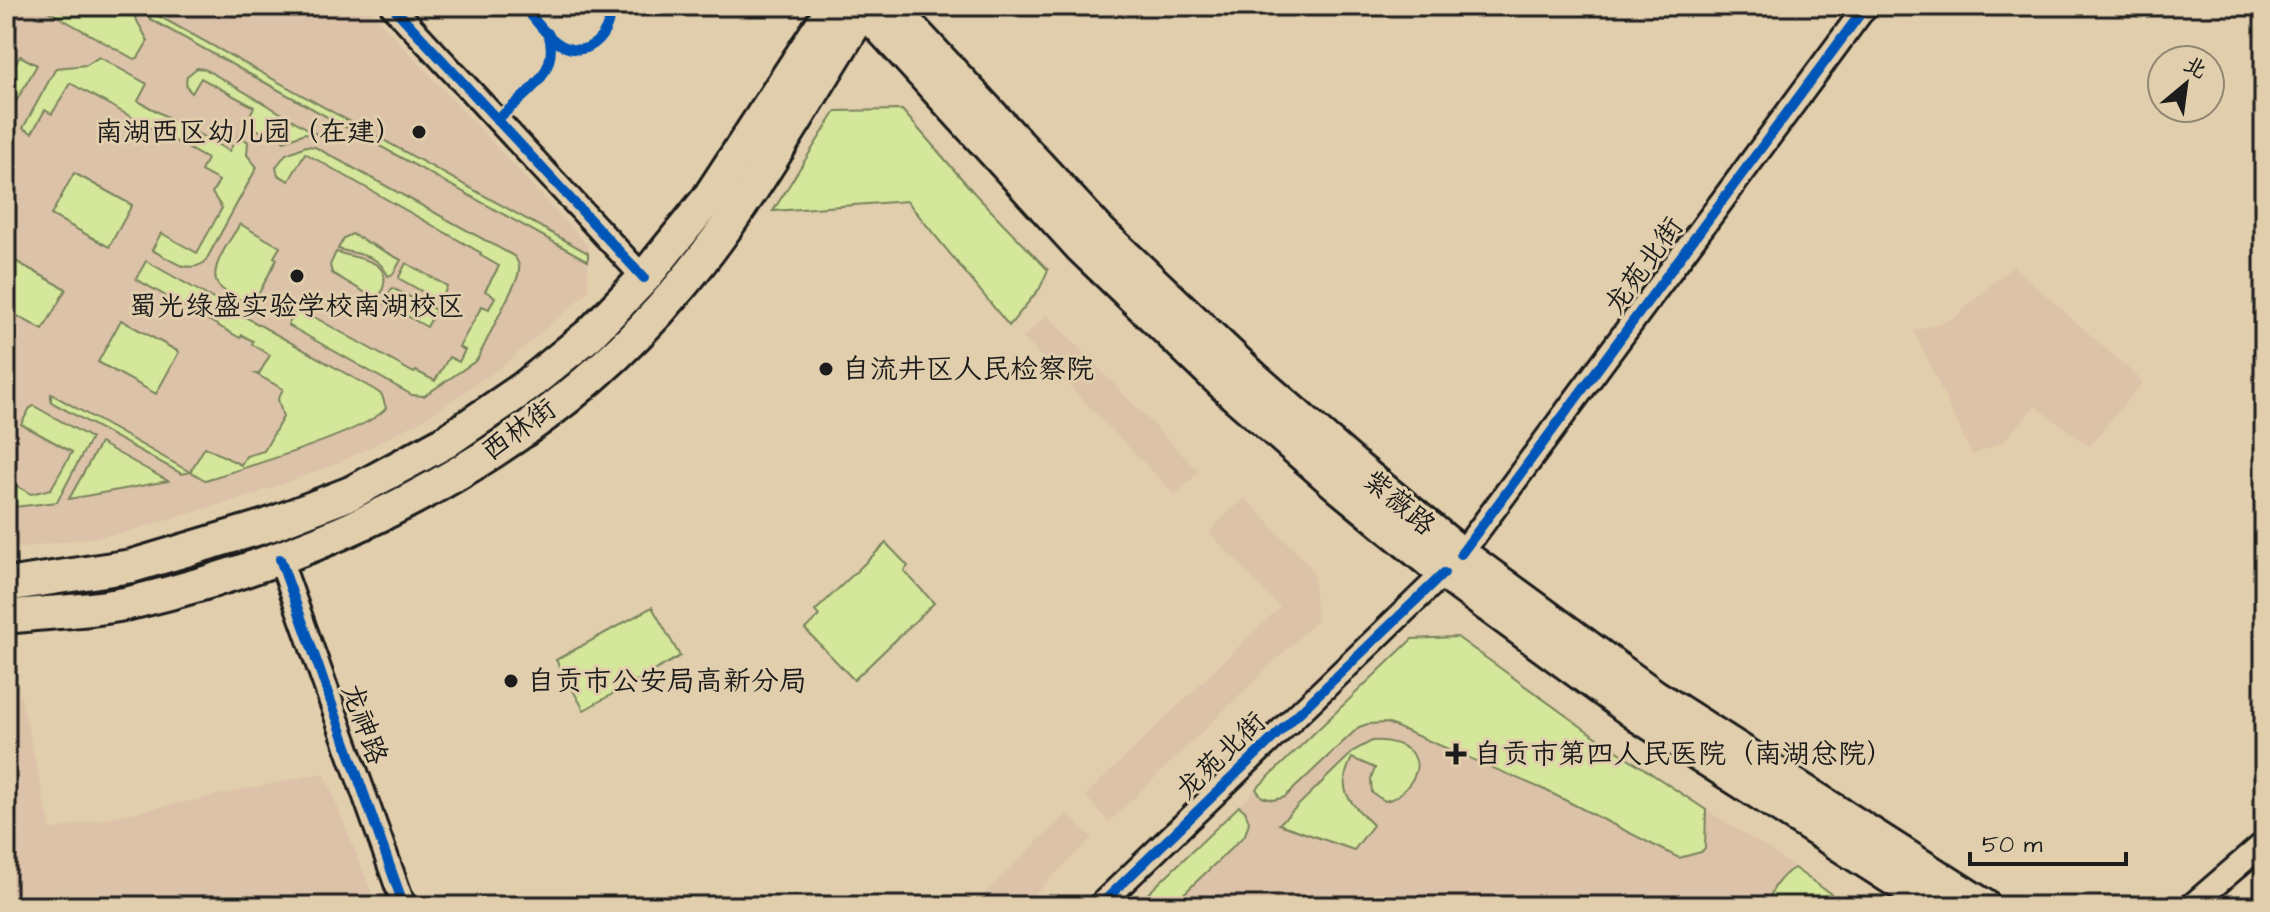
<svg xmlns="http://www.w3.org/2000/svg" width="2270" height="912" font-family="'Architects Daughter','LXGW WenKai TC',sans-serif">
<style>
.built{fill:#dcc2a8}
.green{fill:#d5e79b;stroke:#78825c;stroke-width:2}
.lines{fill:none;stroke-linecap:round;stroke-linejoin:round}
.minor-casing{stroke:#1c1c1c;stroke-width:28}
.secondary-casing{stroke:#1c1c1c;stroke-width:38}
.minor{stroke:#e1ceac;stroke-width:22}
.secondary{stroke:#e1ceac;stroke-width:32}
.cycleway-casing{stroke:#e1ceac;stroke-width:15}
.cycleway{stroke:#0057b8;stroke-width:10}
.poi-dot{fill:#1c1c1c;stroke:#e1ceac;stroke-width:3}
.labels{text-anchor:middle;dominant-baseline:central;stroke-width:6;stroke-linejoin:round;paint-order:stroke}
.poi-label{font-size:28px;fill:#1c1c1c;stroke:#e1ceac;text-anchor:start}
.street-label{font-size:28px;fill:#1c1c1c;stroke:#e1ceac}
</style>
<rect width="100%" height="100%" fill="#e1ceac"/>
<filter id="ink" filterUnits="userSpaceOnUse"><feTurbulence type="fractalNoise" baseFrequency=".0125" numOctaves="2"/><feDisplacementMap in="SourceGraphic" scale="16" xChannelSelector="R" yChannelSelector="G"/><feConvolveMatrix kernelMatrix="1 2 1 2 8 2 1 2 1" color-interpolation-filters="sRGB"/></filter>
<g filter="url(#ink)">
<!-- built -->
<g class="built">
<path d="M6,6H366L588,246V291L508,362L426,418L339,463L249,496L122,533L6,550Z"/>
<path d="M2013,266L2143,382L2089,446L2035,406L2003,442L1972,455L1914,331L1954,318Z"/>
<path d="M1047,315L1199,472L1175,495L1023,338Z"/>
<path d="M1244,497L1313,570L1317,620L1109,822L1085,796L1280,607L1209,532Z"/>
<path d="M1457,637L1653,777L1761,844L1848,906H1135L1412,639Z"/>
<path d="M6,659H12L51,830L324,773L372,895L370,906H6Z"/>
<path d="M1067,813L1092,838L1022,906H972Z"/>
</g>
<!-- green -->
<g class="green">
<path d="M39,6H129L148,41L138,58L134,59Z"/>
<path d="M144,6H151L155,14L588,253V261L150,19Z"/>
<path d="M20,56L37,65L6,119V81Z"/>
<path d="M99,57L147,84L138,101L229,151L239,135L248,142L247,155L257,167L205,262C187,275 170,259 152,250L161,233L197,253L222,208L212,193L219,181L201,171L207,159L70,83L52,114L45,110L32,133L23,128L56,68L87,65Z"/>
<path d="M197,68L205,69L320,136L305,133L284,141L276,132L260,131L246,123L254,107L201,78L192,93C186,88 185,83 187,76Z"/>
<path d="M902,110L975,194L1048,270L1040,288L1009,326L907,201L773,211L836,111Z"/>
<path d="M306,146L315,147L514,256C521,265 520,271 516,281L477,360L424,396L412,395L288,325L298,308L414,373L416,371L435,381L449,357L459,362L465,350L459,347L482,306L489,309L495,297L485,291L499,266L480,255L481,253L305,153L289,181L278,175L276,167L286,154Z"/>
<path d="M74,173L132,205L109,247L51,215Z"/>
<path d="M240,224L280,247L274,257L277,259L252,306C242,300 225,294 218,285C207,269 232,238 240,224Z"/>
<path d="M352,234L401,260L393,274L388,276C378,253 359,255 338,249L344,238Z"/>
<path d="M336,252C365,261 399,260 378,300L332,273L330,265Z"/>
<path d="M8,257L66,289L43,330L6,310V261Z"/>
<path d="M146,261L375,390L382,395L386,408C370,431 238,470 205,480L191,472L182,474L51,402V394L190,472L205,447L241,465L246,456L264,451L283,417L278,399L283,389L256,374H259L270,355L252,344L253,341L242,335L240,338L136,279Z"/>
<path d="M406,263L447,286L441,302L400,279L399,277Z"/>
<path d="M392,288L436,310L427,327L384,303Z"/>
<path d="M121,320L179,352L156,394L98,362Z"/>
<path d="M34,406L91,438L57,502L6,508V480L31,494L51,489L72,452L21,424L30,408Z"/>
<path d="M100,443L168,481L69,499Z"/>
<path d="M886,543L908,566L904,571L934,603L854,680L805,629L819,616L815,611Z"/>
<path d="M652,607L680,656L584,710L556,660Z"/>
<path d="M1457,637L1586,730L1706,810L1705,848L1701,852L1679,858L1545,790L1387,723L1368,724L1359,727L1285,797L1274,800L1262,797L1256,789L1412,639Z"/>
<path d="M1372,741C1403,739 1433,757 1406,788C1399,795 1395,799 1385,801L1372,793L1371,779L1375,768L1352,758C1334,793 1352,803 1373,825L1354,850L1279,824L1355,750Z"/>
<path d="M1239,806L1245,811L1249,822L1245,835L1171,906H1135Z"/>
<path d="M1794,868L1848,906H1770C1767,892 1782,875 1794,868Z"/>
</g>
<g class="lines">
<defs>
<g id="minor">
<path d="M392,6L644,278"/>
<path d="M1461,554L1866,6"/>
<path d="M280,559L404,906"/>
<path d="M1099,906L1444,573"/>
<path d="M2191,906L2264,843"/>
</g>
<g id="secondary">
<path d="M861,6L1081,247L1235,395L1340,487L1444,573L1639,716L1936,906"/>
<path d="M890,6L1099,231L1254,378L1358,469L1461,554L1653,695L1984,906"/>
<path d="M6,585L132,566L269,525L351,493L445,442L524,388L590,334L644,278L708,199L834,6"/>
<path d="M6,617C49,612 96,611 138,601C341,552 544,450 679,288C752,202 805,101 866,6"/>
</g>
</defs>
<!-- minor casing -->
<use href="#minor" class="minor-casing"/>
<!-- secondary casing -->
<use href="#secondary" class="secondary-casing"/>
<!-- minor -->
<use href="#minor" class="minor"/>
<!-- secondary -->
<use href="#secondary" class="secondary"/>
<defs>
<g id="cycleway">
<path d="M392,6L644,278"/>
<path d="M523,6C535,19 547,38 563,46C591,59 612,32 610,6"/>
<path d="M497,120C523,95 562,73 548,33"/>
<path d="M1461,554L1866,6"/>
<path d="M280,559L404,906"/>
<path d="M1099,906L1444,573"/>
</g>
</defs>
<!-- cycleway casing -->
<use href="#cycleway" class="cycleway-casing"/>
<!-- cycleway -->
<use href="#cycleway" class="cycleway"/>
</g>
</g>
<!-- markers -->
<g class="poi-dot">
<circle cx="419" cy="132" r="8"/>
<circle cx="297" cy="276" r="8"/>
<circle cx="826" cy="369" r="8"/>
<circle cx="511" cy="681" r="8"/>
<path d="M1452 742h8v8h8v8h-8v8h-8v-8h-8v-8h8z"/>
</g>
<g class="labels">
<!-- poi labels -->
<g class="poi-label">
<text x="403" y="132" text-anchor="end">南湖西区幼儿园（在建）</text>
<text x="297" y="306" text-anchor="middle">蜀光绿盛实验学校南湖校区</text>
<text x="842" y="369">自流井区人民检察院</text>
<text x="527" y="681">自贡市公安局高新分局</text>
<text x="1474" y="754">自贡市第四人民医院（南湖总院）</text>
</g>
<!-- street labels -->
<g class="street-label">
<text transform="translate(1644 266) rotate(-54)">龙苑北街</text>
<text transform="translate(519 430) rotate(-36)">西林街</text>
<text transform="translate(1399 503) rotate(40)">紫薇路</text>
<text transform="translate(364 724) rotate(70)">龙神路</text>
<text transform="translate(1221 756) rotate(-44)">龙苑北街</text>
</g>
</g>
<!-- margin -->
<rect width="2270" height="912" fill="none" stroke="#e1ceac" stroke-width="32"/>
<rect x="16" y="16" width="2238" height="880" fill="none" stroke="#1c1c1c" stroke-width="3" filter="url(#ink)"/>
<!-- north arrow -->
<g transform="translate(2186 84) rotate(29)"><circle r="38" fill="#e1ceac" stroke="#928772" stroke-width="2"/>
<path d="M0-6L14 30L0 20L-14 30Z" fill="#1c1c1c"/>
<text y="-12" font-size="22" font-weight="bold" text-anchor="middle" fill="#1c1c1c">北</text>
</g>
<!-- scale -->
<path d="M1970 852v12h156v-12" fill="none" stroke="#1c1c1c" stroke-width="4"/>
<text x="1982" y="852" font-size="24" fill="#1c1c1c" stroke="#e1ceac" stroke-width="6" paint-order="stroke">50 m</text>
</svg>
